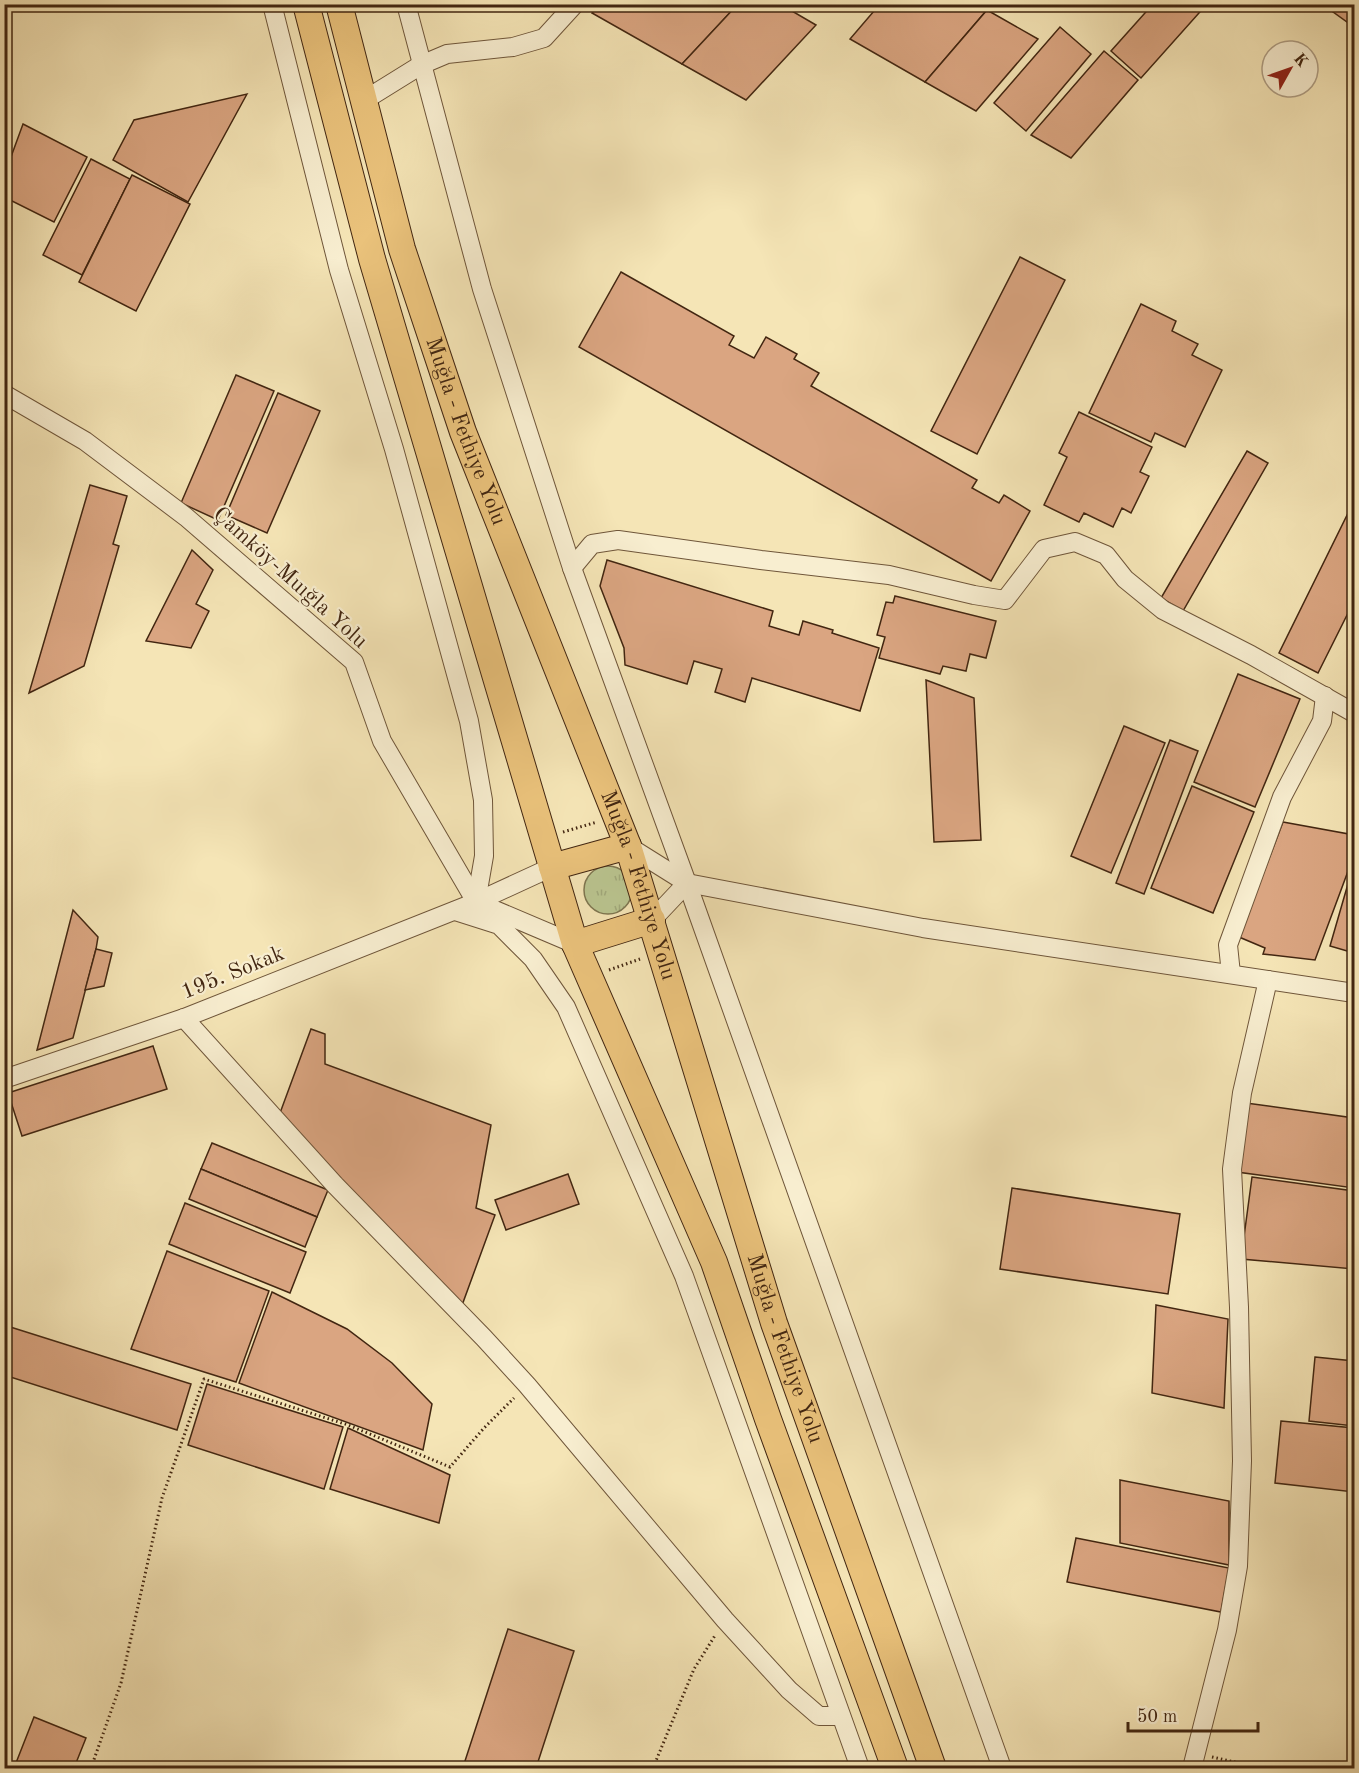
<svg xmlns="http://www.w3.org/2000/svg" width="1359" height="1773" font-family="'Old Standard TT',serif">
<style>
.grass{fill:url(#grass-tufts);stroke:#7e7650;stroke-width:1.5}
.building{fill:#daa581;stroke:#422611;stroke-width:1.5}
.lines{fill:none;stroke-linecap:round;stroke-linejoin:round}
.minor-casing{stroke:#6f563a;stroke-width:20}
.highway-casing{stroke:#422611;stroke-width:28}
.path{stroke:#422611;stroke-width:3;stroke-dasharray:1.5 3;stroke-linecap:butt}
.minor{stroke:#f8eed0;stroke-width:18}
.highway{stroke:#eac27b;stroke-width:26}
.labels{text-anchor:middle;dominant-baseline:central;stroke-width:4.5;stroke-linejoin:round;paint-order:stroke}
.street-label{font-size:22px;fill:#422611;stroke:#f8eed0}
</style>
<defs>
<pattern id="grass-tufts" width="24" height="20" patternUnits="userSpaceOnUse" patternTransform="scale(1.5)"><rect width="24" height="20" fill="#bac590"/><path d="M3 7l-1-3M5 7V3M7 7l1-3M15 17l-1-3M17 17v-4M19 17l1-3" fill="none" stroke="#a1a97b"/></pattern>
</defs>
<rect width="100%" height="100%" fill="#f5e5b6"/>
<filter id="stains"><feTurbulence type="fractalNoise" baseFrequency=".00333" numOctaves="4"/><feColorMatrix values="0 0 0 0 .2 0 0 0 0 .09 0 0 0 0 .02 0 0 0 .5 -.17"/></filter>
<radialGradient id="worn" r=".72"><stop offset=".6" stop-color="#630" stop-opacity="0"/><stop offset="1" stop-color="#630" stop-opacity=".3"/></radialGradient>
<!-- grass -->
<circle class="grass" cx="608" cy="890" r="24"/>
<!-- building -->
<g class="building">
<path d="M600,4H738L682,64L592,13Z"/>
<path d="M738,4H780L816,25L746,100L682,64Z"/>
<path d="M880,4H992L925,82L850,39Z"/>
<path d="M1153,4H1207L1141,78L1111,51Z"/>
<path d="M1332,4H1354V27L1329,9Z"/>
<path d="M987,10L1038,39L976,111L925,82Z"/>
<path d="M1060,27L1091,54L1026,131L994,103Z"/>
<path d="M1104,51L1138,80L1071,158L1031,135Z"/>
<path d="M247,94L188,202L113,160L134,120Z"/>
<path d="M23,124L87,157L54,222L4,197V176Z"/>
<path d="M91,159L130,179L82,275L43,255Z"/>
<path d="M132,175L190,204L136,311L79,282Z"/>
<path d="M1020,257L1065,280L977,454L931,431Z"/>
<path d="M621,272L734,336L729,345L754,358L766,337L797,354L794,359L819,373L811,386L977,480L972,488L999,503L1004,495L1030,511L991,581L579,347Z"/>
<path d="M1141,304L1176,321L1172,331L1198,344L1192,355L1222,370L1185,447L1155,433L1151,442L1089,413Z"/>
<path d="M236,375L274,391L218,520L181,503Z"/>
<path d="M278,393L320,411L267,533L226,515Z"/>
<path d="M1079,412L1152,447L1140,472L1149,476L1131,513L1122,508L1113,527L1084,513L1079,522L1044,505L1067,457L1059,453Z"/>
<path d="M1247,451L1268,463L1183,611L1161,598Z"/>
<path d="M90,485L127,496L113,544L119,546L84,666L29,693Z"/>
<path d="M1354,501V601L1318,673L1279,653Z"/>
<path d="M192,550L213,570L196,604L209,611L191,648L146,641Z"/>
<path d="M607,560L773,611L769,626L799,635L803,621L833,630L832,633L879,648L860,711L752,678L745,702L715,692L722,669L694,661L687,684L625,665L624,648L600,586Z"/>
<path d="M895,596L996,621L986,658L970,654L966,671L943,666L940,674L879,658L885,637L877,635L886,602L893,603Z"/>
<path d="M1238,674L1300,699L1255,807L1194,782Z"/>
<path d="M926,680L974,698L981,840L934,842Z"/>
<path d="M1124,726L1165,743L1111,873L1071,856Z"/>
<path d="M1170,740L1198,751L1144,894L1116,883Z"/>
<path d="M1192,786L1254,812L1213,913L1151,888Z"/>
<path d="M1283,822L1354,835V855L1315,960L1263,954L1265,948L1239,937Z"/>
<path d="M1354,863V953L1330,946Z"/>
<path d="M73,910L98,937L96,949L73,1038L37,1050Z"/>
<path d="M96,949L112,953L104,986L85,990Z"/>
<path d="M311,1029L325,1034V1064L491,1125L476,1208L495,1215L461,1308L280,1113Z"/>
<path d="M153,1046L167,1089L22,1136L8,1093Z"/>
<path d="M1246,1103L1354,1118V1188L1237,1172Z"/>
<path d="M212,1143L328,1190L317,1217L201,1169Z"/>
<path d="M201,1169L317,1217L305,1247L189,1199Z"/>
<path d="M568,1174L579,1204L506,1230L495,1200Z"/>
<path d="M1252,1177L1354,1191V1269L1241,1259Z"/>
<path d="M1012,1188L1180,1214L1168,1294L1000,1269Z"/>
<path d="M185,1203L306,1252L290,1293L169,1244Z"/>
<path d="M167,1251L269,1291L236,1382L131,1349Z"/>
<path d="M272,1292L347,1329L392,1363L432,1404L423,1450L239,1383Z"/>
<path d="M1156,1305L1228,1319L1224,1408L1152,1393Z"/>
<path d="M4,1325L191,1384L177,1430L4,1375Z"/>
<path d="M1315,1357L1354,1361V1426L1309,1421Z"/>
<path d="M207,1384L343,1427L324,1489L188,1445Z"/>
<path d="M1281,1421L1354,1428V1492L1275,1483Z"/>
<path d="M348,1428L450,1475L439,1523L330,1489Z"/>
<path d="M1120,1480L1229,1501V1565L1120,1543Z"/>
<path d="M1076,1538L1229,1568L1221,1612L1067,1582Z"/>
<path d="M508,1629L574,1651L536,1768H476L464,1764Z"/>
<path d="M34,1717L86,1738L74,1768H14Z"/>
</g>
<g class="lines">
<defs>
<g id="minor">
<path d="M272,4L339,270L394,449L469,721L483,800L484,856L476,902"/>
<path d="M406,4L482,289L572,568L687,883L1002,1768"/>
<path d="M363,101L421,65L447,54L513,47L544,38L575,4"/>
<path d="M4,394L85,441L186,517L354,662L382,741L476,902"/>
<path d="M572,568L592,544L618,540L761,560L889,575L974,595L1005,600L1044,549L1075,542L1106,555L1125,579L1163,610L1251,655L1354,713"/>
<path d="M628,846L687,883L923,928L1354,993"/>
<path d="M476,902L575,944"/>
<path d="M455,911L499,925L533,959L566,1007L684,1276L860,1768"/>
<path d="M652,920L687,883"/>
<path d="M1231,974L1228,945L1282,797L1322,721L1325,696"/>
<path d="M184,1018L335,1185L484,1338L527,1385L725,1620L789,1690L819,1716H840"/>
<path d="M4,1079L184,1018L476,902L552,867"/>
<path d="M1192,1768L1227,1630L1238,1566L1242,1461L1239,1307L1232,1169L1242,1093L1268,980"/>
</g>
<g id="highway">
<path d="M306,4L372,259L575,944L714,1262L768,1419L895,1768"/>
<path id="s1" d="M339,4L402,249L463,432L628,846L774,1323L933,1768"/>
<path d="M552,867L628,846"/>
<path d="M575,944L652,920"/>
</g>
</defs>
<!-- minor casing -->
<use href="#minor" class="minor-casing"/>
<!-- highway casing -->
<use href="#highway" class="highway-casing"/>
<!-- path -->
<g class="path">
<path d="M563,832L597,822"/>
<path d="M609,970L640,959"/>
<path d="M1212,1757L1262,1768"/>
<path d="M91,1768L121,1683L162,1498L204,1379L348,1425L450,1467L484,1428L514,1398"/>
<path d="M653,1768L694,1669L716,1634"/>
</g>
<!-- minor -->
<use href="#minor" class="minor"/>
<!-- highway -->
<use href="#highway" class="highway"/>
</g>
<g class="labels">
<!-- street labels -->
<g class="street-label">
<text stroke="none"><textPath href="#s1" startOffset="446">Muğla - Fethiye Yolu</textPath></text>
<text transform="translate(290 578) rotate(42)">Çamköy-Muığla Yolu</text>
<text stroke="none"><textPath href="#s1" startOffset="932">Muğla - Fethiye Yolu</textPath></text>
<text transform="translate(233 973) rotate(-22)">195. Sokak</text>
<text stroke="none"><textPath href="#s1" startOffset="1418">Muğla - Fethiye Yolu</textPath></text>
</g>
</g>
<!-- margin -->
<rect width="1359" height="1773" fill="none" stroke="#f5e5b6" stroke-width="24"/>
<rect x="6" y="6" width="1347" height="1761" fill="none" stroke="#422611" stroke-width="3"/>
<rect x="12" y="12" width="1335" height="1749" fill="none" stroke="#422611" stroke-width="1.5"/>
<!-- north arrow -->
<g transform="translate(1290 69) rotate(50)"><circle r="28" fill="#f8eed0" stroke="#af9e84" stroke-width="1.5"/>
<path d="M0-4.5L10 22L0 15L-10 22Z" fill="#8f2418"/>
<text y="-9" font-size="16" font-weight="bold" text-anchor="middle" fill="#422611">K</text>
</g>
<!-- scale -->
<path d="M1128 1722v9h130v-9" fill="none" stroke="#422611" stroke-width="3"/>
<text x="1137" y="1722" font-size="18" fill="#422611" stroke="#f8eed0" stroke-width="4.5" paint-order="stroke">50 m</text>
<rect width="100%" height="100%" filter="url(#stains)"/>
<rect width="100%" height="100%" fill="url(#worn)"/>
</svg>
